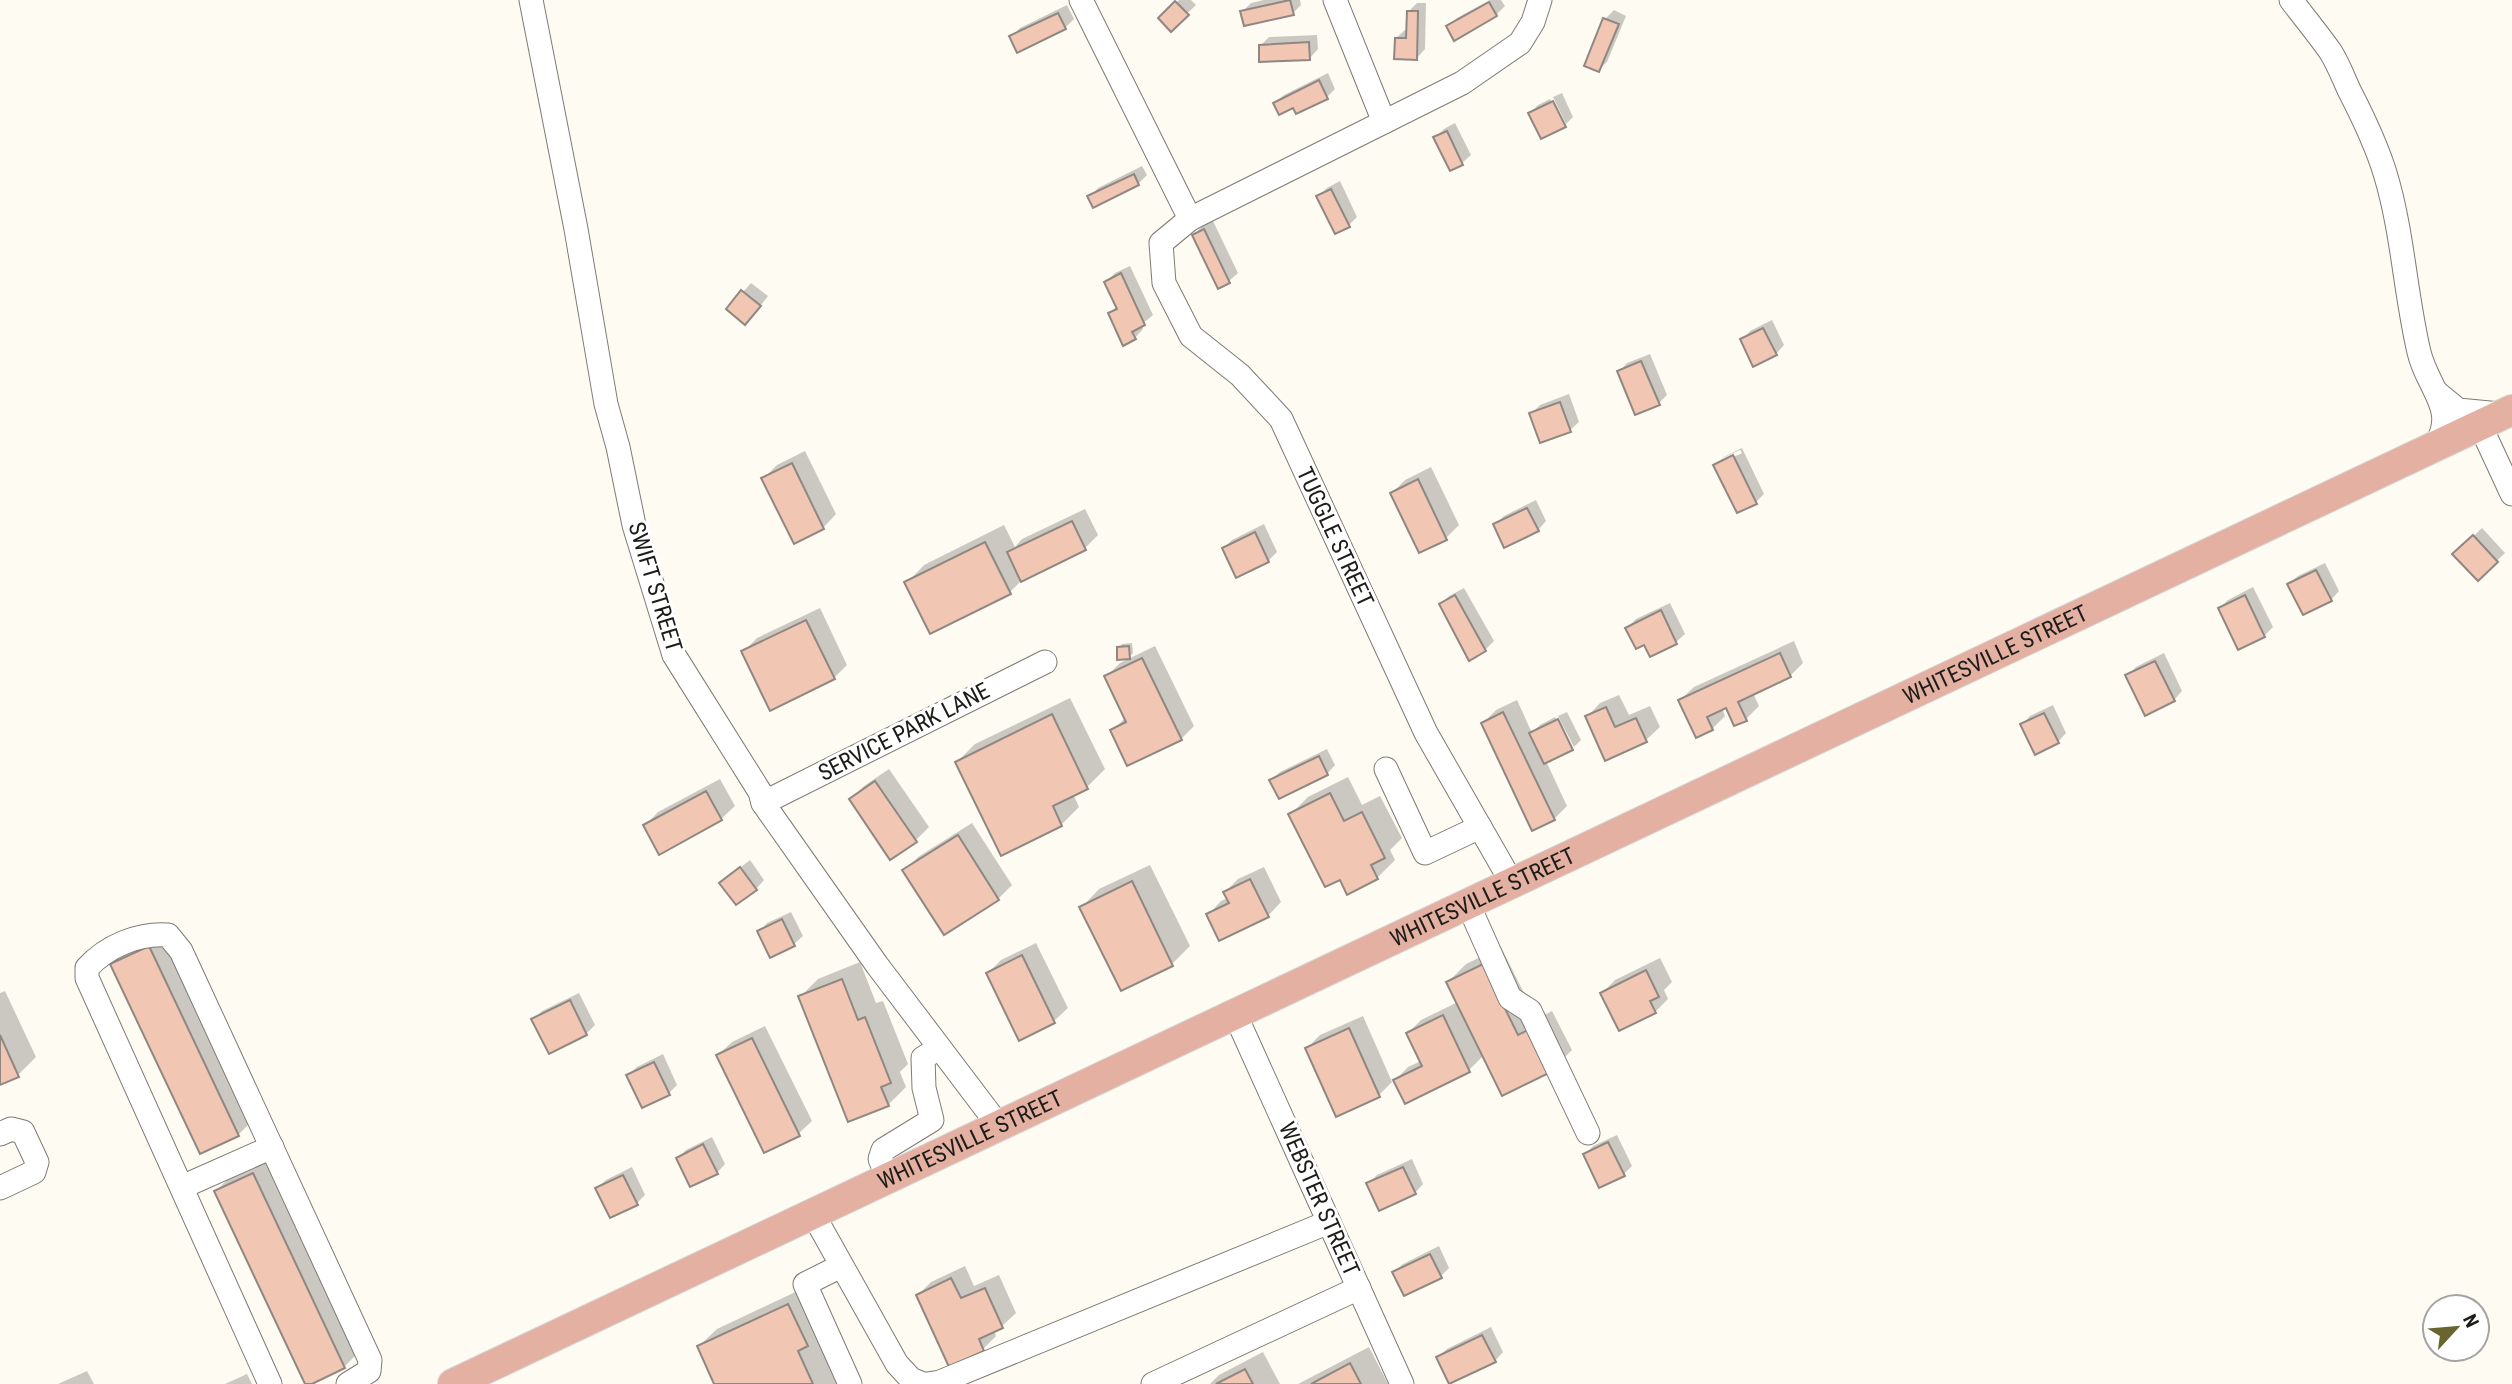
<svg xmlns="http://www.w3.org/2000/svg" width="2512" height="1384" font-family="'Roboto Condensed',sans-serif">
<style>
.shadow{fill:#0003;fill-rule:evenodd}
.building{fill:#f1c6b2;stroke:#908783;stroke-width:2}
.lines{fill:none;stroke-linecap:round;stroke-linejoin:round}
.minor-casing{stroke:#7d7b73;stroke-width:25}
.major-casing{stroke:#d6d6d6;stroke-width:32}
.minor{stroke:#fff;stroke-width:23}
.major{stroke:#e3b0a2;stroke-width:30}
.labels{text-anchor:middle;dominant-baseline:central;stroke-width:6;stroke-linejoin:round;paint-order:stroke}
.street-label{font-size:23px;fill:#1d1c19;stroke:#fff}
</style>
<rect width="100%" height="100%" fill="#fdfbf2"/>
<!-- shadow -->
<g class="shadow">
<path d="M1179,0H1191L1196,5L1171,29L1160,18Z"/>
<path d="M1264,0H1300L1301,5L1293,13L1242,12L1251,3Z"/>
<path d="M1490,0H1501L1505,6L1496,15L1448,27L1457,18Z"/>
<path d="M1417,3H1426L1425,49L1417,58L1396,38L1405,30H1408L1409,11Z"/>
<path d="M1067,5L1074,19L1065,28L1011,37L1020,28Z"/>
<path d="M1614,10L1626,16L1607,62L1598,70L1605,19Z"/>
<path d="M1317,35L1318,49L1310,58L1260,46L1269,37Z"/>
<path d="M1328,73L1335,89L1327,97L1275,103L1284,95Z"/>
<path d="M1562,93L1573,117L1566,124L1553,97Z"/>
<path d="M1550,99L1563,125H1565L1541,137L1530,113L1538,105Z"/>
<path d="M1455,123L1471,155L1462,163L1436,137L1444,129Z"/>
<path d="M1142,166L1147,175L1138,184L1090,197L1098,188Z"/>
<path d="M1340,181L1357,217L1349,225L1318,196L1327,188Z"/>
<path d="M1213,221L1238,273L1229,281L1194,235L1202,226Z"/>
<path d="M1130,266L1153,315L1141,325L1143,329L1135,338L1110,313L1117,306L1106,282L1115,273Z"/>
<path d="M751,283L768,296L754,314L728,309Z"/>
<path d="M1772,320L1784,345L1776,354L1742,340L1750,331Z"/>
<path d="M1650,354L1667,395L1659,403L1619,372L1627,363Z"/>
<path d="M1569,394L1579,422L1570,430L1541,441L1531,414L1540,405Z"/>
<path d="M1742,448L1764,494L1756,502L1716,465L1724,457ZM1740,450L1742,453L1723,462V458Z"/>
<path d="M805,451L836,514L823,528L764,478L777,465Z"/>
<path d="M1431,467L1459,525L1446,538L1392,493L1405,480Z"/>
<path d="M1536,500L1546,521L1538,530L1495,525L1504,516Z"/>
<path d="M1085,509L1098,535L1085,548L1024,578L1010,592L907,583L924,565L1004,525L1015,547L1022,539Z"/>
<path d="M1264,524L1277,552L1268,561L1237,576L1224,548L1232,540Z"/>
<path d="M2482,528L2505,553L2478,579L2455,554Z"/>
<path d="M2325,563L2339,591L2331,600L2289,584L2298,576Z"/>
<path d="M2253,587L2273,627L2264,636L2220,608L2228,600Z"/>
<path d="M1464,588L1494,641L1485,650L1441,604L1449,596Z"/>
<path d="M1670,603L1685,634L1676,642L1651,655L1645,642L1627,628L1636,619Z"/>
<path d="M820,608L847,665L834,678L743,652L757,638Z"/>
<path d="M1794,641L1803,663L1790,676L1753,693L1759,706L1746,719L1727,706L1722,708L1725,716L1712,729L1680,700L1694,687Z"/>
<path d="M1132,643L1133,653L1129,657L1119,647L1122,644Z"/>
<path d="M1155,646L1194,726L1181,739L1112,731L1126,717L1106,677L1120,663Z"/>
<path d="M2164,653L2182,691L2174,700L2127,676L2136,667Z"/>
<path d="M1619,695L1629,715L1650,706L1660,727L1646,740L1606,759L1587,717L1600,703Z"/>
<path d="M1070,698L1105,769L1087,787L1073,794L1079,807L1061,825L957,762L975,744Z"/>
<path d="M1517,700L1532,733L1540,725L1555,717L1570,748H1573L1546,761L1567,806L1554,819L1483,723L1496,710Z"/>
<path d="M2053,705L2066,733L2058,742L2022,725L2030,716Z"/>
<path d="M1567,712L1581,740L1574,747L1558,716Z"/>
<path d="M1327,749L1335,765L1327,774L1271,780L1280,772Z"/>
<path d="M889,769L929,827L916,840L851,799L864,786Z"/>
<path d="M1348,777L1362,805L1380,796L1402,838L1390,850L1395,860L1377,878H1340L1290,815L1308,797Z"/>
<path d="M720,779L735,806L721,819L645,826L658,812Z"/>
<path d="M972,823L1012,885L998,899L944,933L905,870L918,857Z"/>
<path d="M750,860L764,880L756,889L721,883Z"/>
<path d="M1150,865L1190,946L1172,964L1082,907L1099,889Z"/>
<path d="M1264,867L1281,902L1268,916L1208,915L1221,901L1228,898L1225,892L1238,879Z"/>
<path d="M791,912L803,936L794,944L771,956L759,932L767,923Z"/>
<path d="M167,929L256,1117L238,1135L112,964L130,946Z"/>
<path d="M1036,943L1068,1008L1054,1021L1020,1039L988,973L1001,960Z"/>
<path d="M1501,947L1537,1019L1552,1011L1572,1050L1554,1068L1484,1055L1469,1070L1405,1101L1395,1080L1408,1067L1421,1061L1408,1033L1421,1020L1458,1002L1448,982L1466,964Z"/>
<path d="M1660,958L1672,982L1664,990L1668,999L1655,1012L1602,993L1615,980Z"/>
<path d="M860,962L876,1003L883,1001L908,1064L900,1072L906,1087L888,1105L800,997L818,979Z"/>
<path d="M5,991L36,1057L18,1075L0,1083V993Z"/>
<path d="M579,993L595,1025L586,1034L534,1019L542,1011Z"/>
<path d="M1363,1016L1392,1082L1379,1095L1307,1048L1320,1035Z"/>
<path d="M765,1026L812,1121L798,1134L718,1055L732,1042Z"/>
<path d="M663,1054L677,1085L669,1093L628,1075L637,1067Z"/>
<path d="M1617,1135L1632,1166L1624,1174L1585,1155L1593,1146Z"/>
<path d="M712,1137L725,1164L717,1173L678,1158L686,1150Z"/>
<path d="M272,1156L362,1349L344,1367L307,1384L216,1191L234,1173Z"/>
<path d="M1412,1159L1423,1184L1415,1193L1368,1184L1377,1175Z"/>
<path d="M632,1167L645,1195L637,1203L597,1188L606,1180Z"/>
<path d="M1439,1246L1449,1268L1441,1276L1394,1272L1403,1264Z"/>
<path d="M965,1266L974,1286L999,1275L1016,1313L1002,1326L994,1330L996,1336L983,1349L918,1295L931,1282Z"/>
<path d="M806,1287L839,1384H716L699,1346L717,1329Z"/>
<path d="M1491,1327L1503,1352L1495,1361L1438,1357L1447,1349Z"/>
<path d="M1369,1347L1388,1384H1298Z"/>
<path d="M1263,1352L1280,1384H1210L1219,1375Z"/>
<path d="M87,1371L94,1384H58Z"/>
<path d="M247,1374L252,1384H225Z"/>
</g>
<!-- building -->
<g class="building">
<path d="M1290,0L1294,15L1244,26L1240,11Z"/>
<path d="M1175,1L1189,15L1171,32L1158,18Z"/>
<path d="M1489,2L1497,16L1454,41L1446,26Z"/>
<path d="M1407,11H1418L1417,60L1394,59L1395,38H1406Z"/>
<path d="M1058,13L1066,29L1017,53L1009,36Z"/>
<path d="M1603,18L1619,24L1599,72L1584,66Z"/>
<path d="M1309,42L1310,60L1259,62V45Z"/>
<path d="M1319,80L1328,99L1296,114L1293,108L1279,115L1273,103Z"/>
<path d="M1553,101L1566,127L1541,139L1528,113Z"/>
<path d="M1447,131L1463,165L1450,171L1433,137Z"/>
<path d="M1134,174L1139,185L1093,208L1087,196Z"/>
<path d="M1331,189L1350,227L1335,234L1316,196Z"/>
<path d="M1204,229L1230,283L1218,289L1192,235Z"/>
<path d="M1121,273L1145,325L1132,332L1136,339L1123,346L1108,313L1117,309L1104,282Z"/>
<path d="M741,290L761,306L745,325L726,309Z"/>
<path d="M1763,328L1777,355L1753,367L1740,339Z"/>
<path d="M1641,361L1660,405L1635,415L1617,371Z"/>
<path d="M1560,402L1571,432L1540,443L1529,413Z"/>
<path d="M1733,455L1757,504L1737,513L1713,465Z"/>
<path d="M792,463L824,529L794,544L761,478Z"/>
<path d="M1418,479L1447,540L1419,553L1390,493Z"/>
<path d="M1527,508L1539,531L1504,548L1493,524Z"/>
<path d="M1072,521L1086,550L1021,582L1007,552Z"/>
<path d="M1255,532L1269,562L1236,578L1222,548Z"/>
<path d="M2473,535L2498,562L2478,581L2452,554Z"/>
<path d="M985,542L1011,594L930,634L904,582Z"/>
<path d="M2316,570L2332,601L2303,615L2287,584Z"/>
<path d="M1455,595L1486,651L1469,661L1439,604Z"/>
<path d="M2245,595L2265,637L2238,650L2218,608Z"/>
<path d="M1661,610L1677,644L1650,657L1644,645L1636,649L1625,628Z"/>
<path d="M806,620L835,679L770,711L741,651Z"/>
<path d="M1129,646L1130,659L1117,660V647Z"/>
<path d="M1780,653L1791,677L1738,702L1747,721L1734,726L1726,708L1707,717L1713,730L1696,738L1678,700Z"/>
<path d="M1142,658L1182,740L1127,766L1110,730L1126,722L1104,676Z"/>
<path d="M2155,661L2175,701L2145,716L2125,675Z"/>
<path d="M1606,707L1615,727L1636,718L1647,742L1605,761L1585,716Z"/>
<path d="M1503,712L1555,820L1532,831L1481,723Z"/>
<path d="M2044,713L2059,743L2035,755L2020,724Z"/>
<path d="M1052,714L1088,789L1053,806L1062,826L1001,856L955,762Z"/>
<path d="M1558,719L1573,750L1544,764L1529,733Z"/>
<path d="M1319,756L1328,775L1279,799L1269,780Z"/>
<path d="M875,781L917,842L890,860L849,799Z"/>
<path d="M706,791L722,820L659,855L643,825Z"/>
<path d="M1330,793L1344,821L1362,812L1385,858L1371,865L1378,879L1347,895L1340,880L1325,887L1288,814Z"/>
<path d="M958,835L999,900L944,935L902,870Z"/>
<path d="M740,867L757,890L736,905L719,883Z"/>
<path d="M1250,879L1269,917L1219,941L1206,914L1229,903L1223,892Z"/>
<path d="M1132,881L1173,966L1121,991L1079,907Z"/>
<path d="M782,919L795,946L770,958L757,931Z"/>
<path d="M149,946L239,1136L200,1154L110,964Z"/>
<path d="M1022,955L1055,1023L1019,1041L986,973Z"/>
<path d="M1483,964L1518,1035L1534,1027L1555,1070L1502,1096L1446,982Z"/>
<path d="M1646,970L1659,997L1650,1001L1656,1013L1619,1031L1600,993Z"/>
<path d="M842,979L858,1020L865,1017L891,1083L881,1087L889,1106L848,1122L798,996Z"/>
<path d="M570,1000L587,1035L549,1054L531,1019Z"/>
<path d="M1443,1015L1470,1072L1405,1104L1393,1080L1422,1066L1406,1033Z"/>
<path d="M1349,1028L1380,1097L1336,1117L1305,1048Z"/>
<path d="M0,1035L19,1077L0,1085Z"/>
<path d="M752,1038L800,1136L764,1153L716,1055Z"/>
<path d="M654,1062L670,1095L642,1108L626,1075Z"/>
<path d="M1608,1142L1625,1176L1599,1188L1583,1154Z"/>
<path d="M703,1144L718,1174L690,1187L676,1158Z"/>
<path d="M1403,1167L1416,1194L1379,1211L1366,1183Z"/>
<path d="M253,1173L345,1368L312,1384H305L214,1191Z"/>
<path d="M623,1175L638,1205L610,1218L595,1188Z"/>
<path d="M1430,1254L1442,1278L1404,1296L1392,1272Z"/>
<path d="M951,1278L961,1298L985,1288L1003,1328L979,1339L984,1351L949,1367L916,1295Z"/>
<path d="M788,1304L808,1346L798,1351L813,1384H714L697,1346Z"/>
<path d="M1482,1335L1496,1362L1449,1384L1436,1357Z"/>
<path d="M1350,1363L1361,1384H1311Z"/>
<path d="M1245,1369L1253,1384H1216Z"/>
</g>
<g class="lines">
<defs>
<g id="minor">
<path d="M531,0L576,229L606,404L618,447L634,525L674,655L760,792L763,803L877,965L999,1126"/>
<path d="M1081,0L1190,219"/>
<path d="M1335,0L1384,122"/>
<path d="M2291,0C2304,17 2318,34 2330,51C2338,63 2343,77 2349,90C2363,117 2376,144 2385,173C2403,232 2405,293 2419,352C2427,388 2459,410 2435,446"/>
<path d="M2436,392L2458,410L2500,414"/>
<path d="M2480,425L2512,494"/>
<path d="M1386,769L1425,853L1480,827"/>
<path d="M763,803L1045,662"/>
<path d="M1512,883L1426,733L1281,419L1240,375L1191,336L1164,283L1161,243L1190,219L1462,83L1520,43L1533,22L1540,0"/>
<path d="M1468,904L1510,998L1530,1011L1588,1133"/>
<path d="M1235,1014L1402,1384"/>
<path d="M0,1134L11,1129L23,1132L37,1162L34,1172L0,1188"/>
<path d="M888,1178L880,1159L883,1150L932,1120L924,1088L923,1058L939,1048"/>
<path d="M182,1187L272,1147"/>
<path d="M813,1214L897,1364L911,1379L923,1384"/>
<path d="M841,1266L805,1284L850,1384"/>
<path d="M270,1384L87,978V968C107,946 138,933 168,935L181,951L370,1360L369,1371L348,1384"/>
<path d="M927,1384L940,1382L1329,1222"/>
<path d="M1153,1384L1359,1288"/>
</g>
<g id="major">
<path id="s1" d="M453,1384L2512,410"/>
</g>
</defs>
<!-- minor casing -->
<use href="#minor" class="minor-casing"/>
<!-- major casing -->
<use href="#major" class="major-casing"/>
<!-- minor -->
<use href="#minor" class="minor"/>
<!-- major -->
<use href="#major" class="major"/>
</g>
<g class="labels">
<!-- street labels -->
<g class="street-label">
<text transform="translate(1335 537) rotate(65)">TUGGLE STREET</text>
<text transform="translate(655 587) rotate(73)">SWIFT STREET</text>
<text stroke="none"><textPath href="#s1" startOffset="1706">WHITESVILLE STREET</textPath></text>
<text transform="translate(904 732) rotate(-27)">SERVICE PARK LANE</text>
<text stroke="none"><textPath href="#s1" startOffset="1139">WHITESVILLE STREET</textPath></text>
<text stroke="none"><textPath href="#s1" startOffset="572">WHITESVILLE STREET</textPath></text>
<text transform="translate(1319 1199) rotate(66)">WEBSTER STREET</text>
</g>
</g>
<!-- north arrow -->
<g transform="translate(2456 1328) rotate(64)"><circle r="33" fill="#ffffff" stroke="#a5a4a3" stroke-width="2"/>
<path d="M0-5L12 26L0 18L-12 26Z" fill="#686531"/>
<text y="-10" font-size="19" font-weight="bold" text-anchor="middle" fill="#1d1c19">N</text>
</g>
</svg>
